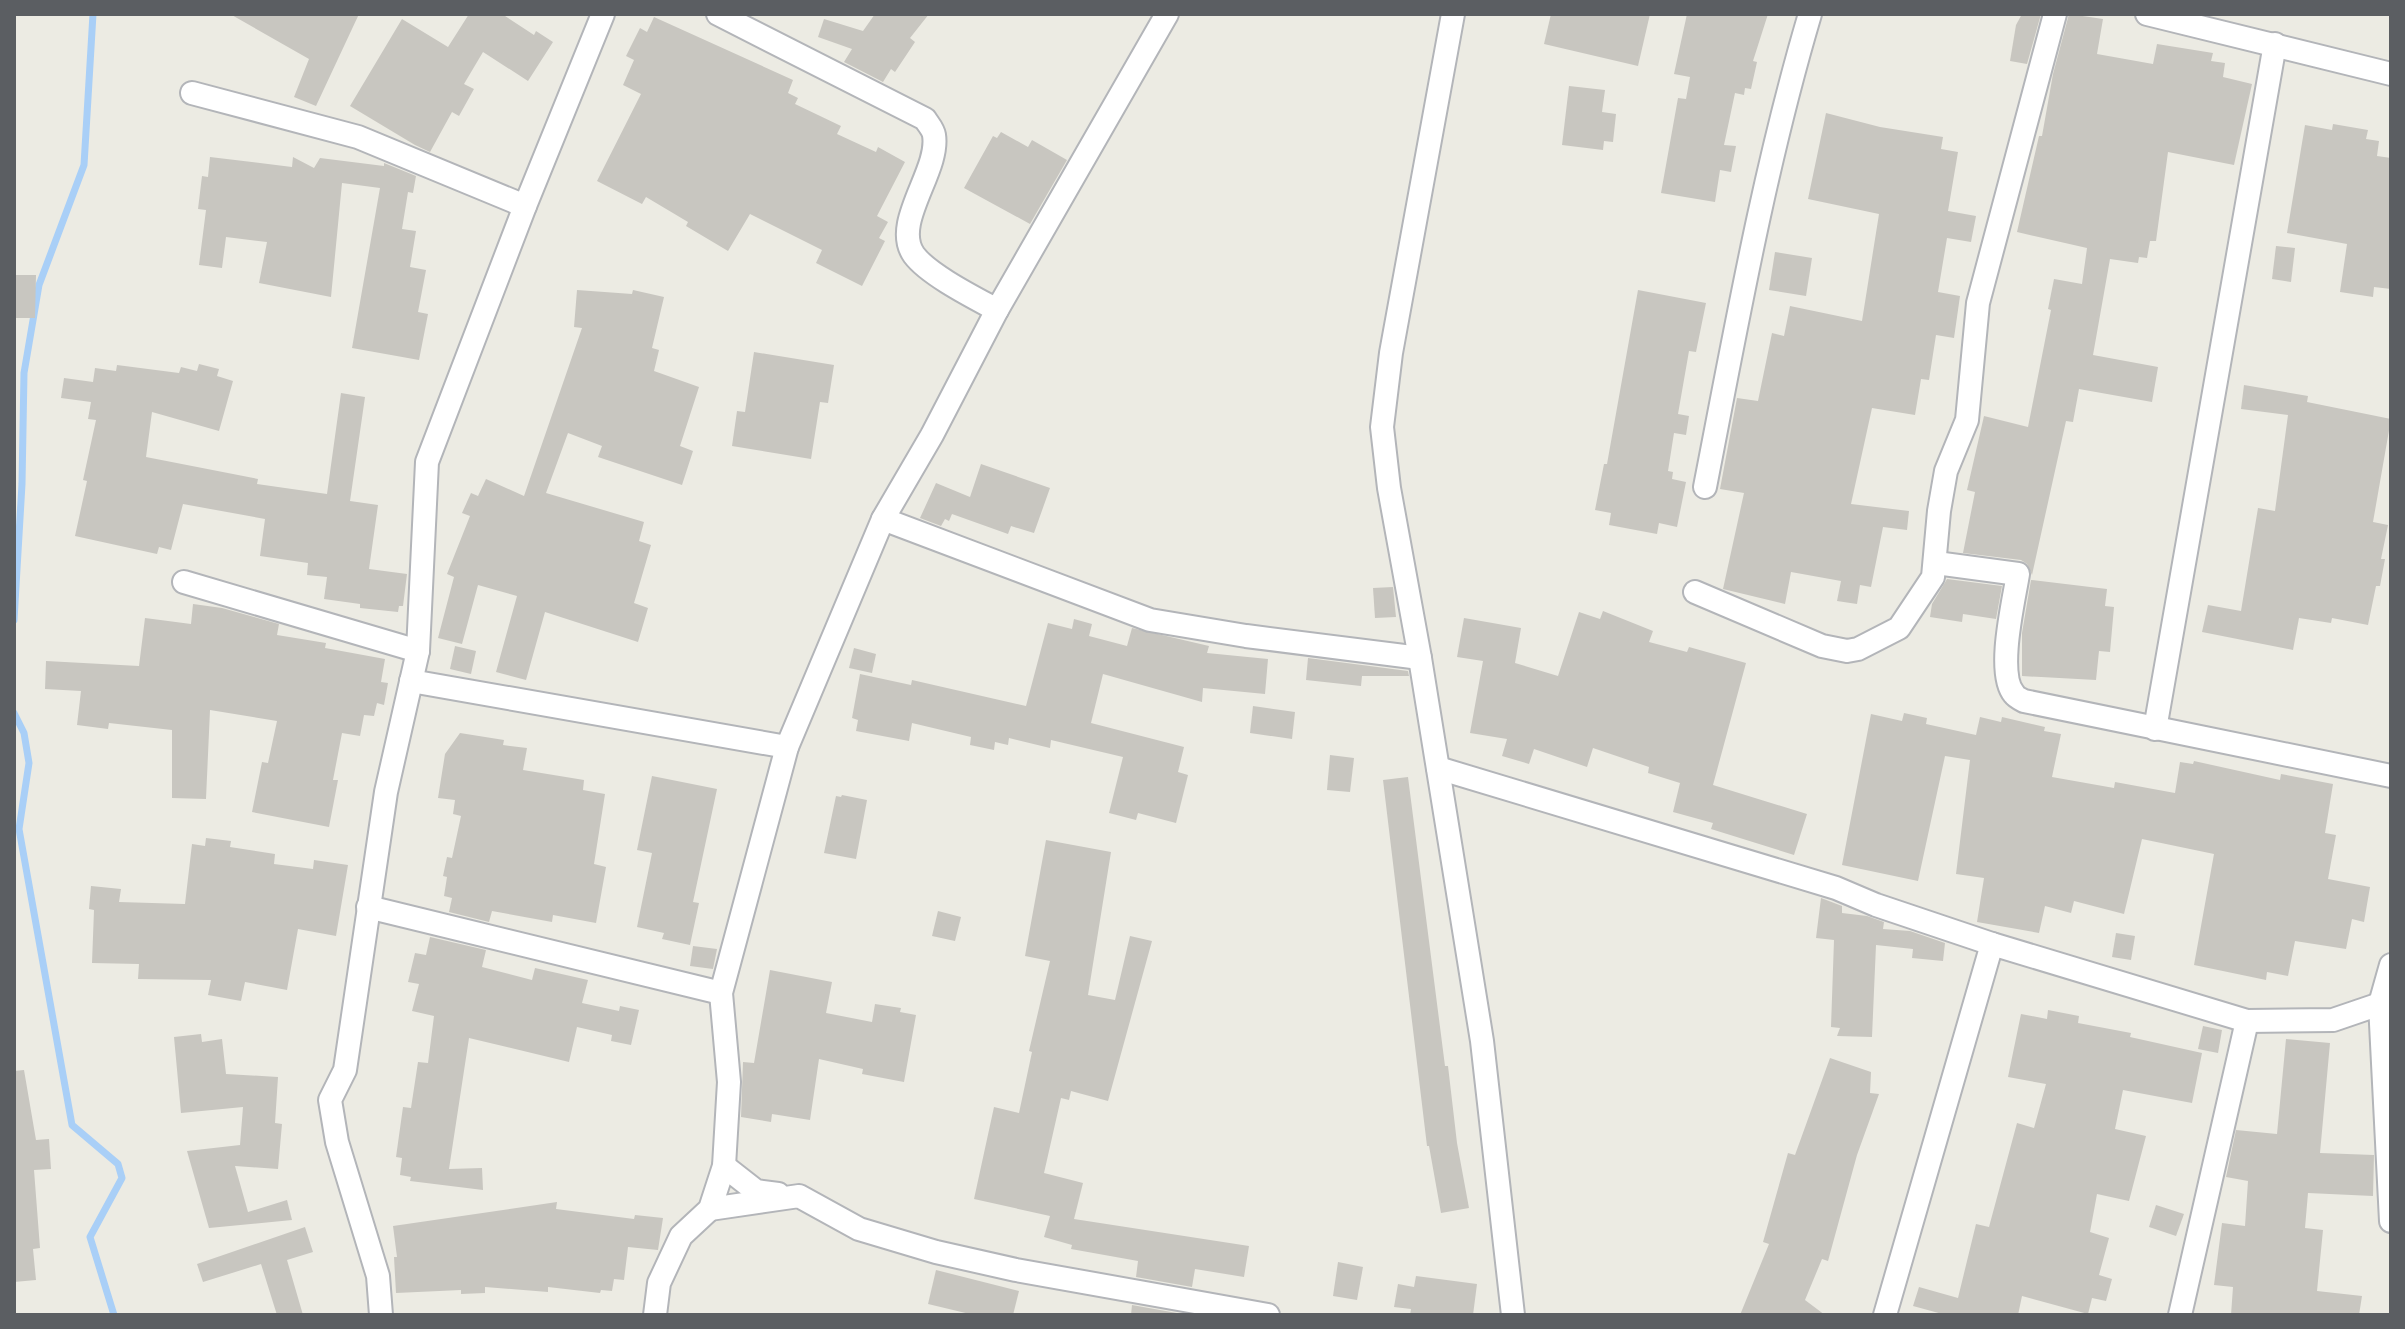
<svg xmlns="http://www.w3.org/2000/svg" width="2405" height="1329" font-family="Cabin,sans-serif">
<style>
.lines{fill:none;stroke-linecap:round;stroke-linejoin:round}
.stream{stroke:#a9cff7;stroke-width:7}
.building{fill:#c8c6c0}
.street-casing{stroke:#b3b5b9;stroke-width:26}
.street{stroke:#fff;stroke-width:22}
</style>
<rect width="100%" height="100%" fill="#ecebe3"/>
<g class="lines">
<!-- stream -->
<g class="stream">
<path d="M14,620L22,484L24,373L39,285L84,165L93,14"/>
<path d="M14,713L24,733L29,763L19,829L72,1125L118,1164L122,1178L90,1237L114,1315"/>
</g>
</g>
<!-- building -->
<g class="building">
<path d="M230,14H359L316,106L294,97L309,59Z"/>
<path d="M469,14H502L534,35L536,31L553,42L528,81L483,52L464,84L474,89L459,116L452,112L430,152L415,145L350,106L402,19L448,47Z"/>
<path d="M875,14H929L910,38L915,42L895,72L891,69L883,82L844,62L852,49L818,37L824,19L863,31Z"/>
<path d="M1551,14H1650L1638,66L1544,44Z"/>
<path d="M1687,14H1768L1753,61L1757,62L1751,89L1745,88L1744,95L1735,93L1724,145L1736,146L1731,172L1720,170L1715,202L1661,193L1678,98L1686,99L1690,77L1674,74Z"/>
<path d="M2022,14H2041L2027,64L2010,61L2016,25Z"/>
<path d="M2069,14L2103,19L2097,54L2153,64L2157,44L2213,53L2211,61L2225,63L2223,77L2252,84L2234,165L2168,152L2156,241H2150L2147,258L2139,257L2138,263L2110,259L2093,355L2158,367L2152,402L2079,389L2073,422L2066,421L2032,575L2027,564L2021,560L1963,553L1975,492L1967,490L1984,416L2028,427L2051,310L2048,309L2054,279L2082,284L2087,248L2017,232L2039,136H2042L2053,74Z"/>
<path d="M654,17L793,80L788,93L798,98L795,104L841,126L837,134L876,152L878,147L905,162L877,216L888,222L879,238L885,241L862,286L816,263L822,250L750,214L728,251L686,226L688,222L646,197L642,204L597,181L641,94L623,85L634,60L626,56L640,28L647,32Z"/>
<path d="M1569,86L1605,90L1602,112L1616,114L1613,142L1604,141L1603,150L1562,145Z"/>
<path d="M1826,113L1880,127L1943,137L1941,149L1958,152L1948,211L1976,216L1971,242L1947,238L1938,292L1960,296L1954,338L1936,335L1929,380L1921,379L1915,415L1872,408L1851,504L1909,511L1907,530L1883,527L1871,587L1860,585L1857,604L1837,601L1841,581L1791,572L1785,604L1723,589L1744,493L1720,489L1737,398L1758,401L1772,333L1784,336L1790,306L1862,321L1879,214L1808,199Z"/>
<path d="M2333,124L2368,130L2366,139L2379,141L2377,156L2391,158V289L2374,287L2373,297L2340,292L2347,244L2287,233L2305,125L2332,130Z"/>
<path d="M1001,132L1028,147L1032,140L1067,160L1030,224L964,188L993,136L997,138Z"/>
<path d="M210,157L292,167L293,157L314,168L320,158L384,166V163L416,176L413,193L408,192L402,229L416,231L410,267L426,270L418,312L428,314L419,360L352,348L380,188L342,183L331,297L259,283L267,242L226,237L222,268L199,265L206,210L198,209L202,176L208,177Z"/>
<path d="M2276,246L2295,248L2291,282L2272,279Z"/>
<path d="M1775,252L1812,258L1806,296L1769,290Z"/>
<path d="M14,275H36L35,318H14Z"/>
<path d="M577,290L632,294L633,290L664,297L652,348L659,350L654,371L699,387L680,446L693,451L682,485L598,457L602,446L568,433L546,493L644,522L639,541L651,545L634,603L648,608L638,642L545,612L526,680L496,672L517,596L478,585L462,644L438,638L454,577L447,574L470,516L462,513L471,493L478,496L486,479L524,496L582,328L574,327Z"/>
<path d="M1638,290L1706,303L1696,352L1689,351L1678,414L1689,416L1686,435L1674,433L1668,471L1673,472L1672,479L1686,482L1677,527L1659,523L1657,534L1609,525L1611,513L1595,510L1604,464H1607Z"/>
<path d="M754,352L834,365L828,403L820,402L811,459L732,446L737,411L745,412Z"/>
<path d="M199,364L219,369L217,376L233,381L219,431L152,412L146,457L258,479L257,484L327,494L341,393L365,397L350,501L378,505L369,569L407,574L403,606H399L398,612L360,608V604L324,599L327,577L307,575L308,563L260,556L265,519L183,504L171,550L159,547L157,554L75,536L87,481L83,480L96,420L88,419L91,402L61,398L64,378L93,382L95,368L116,371L117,365L179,373L181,367L197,371Z"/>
<path d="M2244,385L2308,396L2307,402L2391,419L2373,522L2388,525L2381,559H2385L2380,586H2376L2368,625L2332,618L2331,623L2299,618L2293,650L2202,632L2208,605L2241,611L2258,508L2275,511L2288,415L2241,409Z"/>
<path d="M981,464L1050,488L1034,533L1011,526L1008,534L952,514L949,521L945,519L941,526L920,518L936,483L970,497Z"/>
<path d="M1947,579L2002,586L1996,619L1963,614L1962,622L1930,617L1932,604Z"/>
<path d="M2031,580L2107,589L2105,606L2114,607L2110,652L2099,651L2096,680L2022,676V633Z"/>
<path d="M1393,587L1396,617L1375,618L1373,588Z"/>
<path d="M193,604L222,608L279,624L277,635L326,643L325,648L385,659L381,682L388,683L384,705L377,703L374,716L364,715L360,736L342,733L333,780H338L329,827L252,812L262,762L268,763L277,721L210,710L206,799L172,798V730L109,723L108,729L77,725L81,691L45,689L46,661L139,666L145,618L191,624Z"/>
<path d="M1603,611L1653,631L1649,642L1687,652L1689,647L1746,663L1713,785L1807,814L1794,855L1711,829L1713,823L1673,812L1680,783L1648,773L1649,767L1593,748L1587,767L1534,749L1529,764L1502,756L1507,739L1470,733L1483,661L1457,657L1464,618L1521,628L1515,663L1558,676L1579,612L1600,619Z"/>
<path d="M1074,619L1092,624L1089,636L1127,646L1132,628L1209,646L1207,653L1268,659L1265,694L1203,688L1202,702L1103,674L1091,723L1184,747L1178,772L1188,775L1176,823L1138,813L1136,820L1109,813L1123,757L1051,740L1050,748L1009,738L1008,745L995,742L994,750L970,745L971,737L912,723L909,741L856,731L858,720L852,718L860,674L911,685L912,680L1026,706L1048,623L1072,629Z"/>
<path d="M455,646L476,651L471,674L450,669Z"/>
<path d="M854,648L876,654L872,673L849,668Z"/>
<path d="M1308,658L1408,671L1409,676H1362L1361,686L1306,680Z"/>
<path d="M1253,706L1295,712L1292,739L1250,733Z"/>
<path d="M1904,713L1927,718L1926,724L1976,735L1980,717L2001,722L2002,717L2045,727L2044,731L2061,734L2052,777L2114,788L2115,782L2175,793L2180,762L2193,764L2194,761L2280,780L2281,774L2333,784L2325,833L2336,835L2328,879L2370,887L2364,922L2352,919L2346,949L2295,941L2288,976L2267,972L2266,980L2194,965L2214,854L2142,839L2124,914L2074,901L2071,913L2045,906L2039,933L1977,922L1984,878L1956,874L1970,760L1945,756L1918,881L1842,865L1871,714L1902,721Z"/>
<path d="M460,733L504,740L503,745L527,748L523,770L584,780L583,790L605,794L594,864L606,867L596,923L553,915L552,922L492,911L489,922L449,912L452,898L444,896L447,877L443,876L447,857L452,858L461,816L453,814L455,800L438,798L445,754Z"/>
<path d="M1330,755L1354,758L1350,792L1327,790Z"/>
<path d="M652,776L717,789L693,902L699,903L690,945L662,939L664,933L637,927L652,853L637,850Z"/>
<path d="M1408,777L1445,1066H1448L1457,1143L1469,1208L1441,1213L1429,1146H1427L1383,780Z"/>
<path d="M842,795L867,800L856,859L824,853L836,796L841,797Z"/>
<path d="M206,838L231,841L230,847L275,854L274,864L313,869L314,860L348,865L336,936L298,929L287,990L245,982L241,1001L208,995L211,980L138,979L139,964L92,963L94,910L89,909L91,886L121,889L119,902L185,904L192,844L205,846Z"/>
<path d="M1046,840L1111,852L1088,995L1115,1000L1130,936L1152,941L1108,1101L1071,1091L1069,1100L1061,1098L1044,1173L1083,1183L1074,1219L1249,1246L1244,1277L1195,1269L1192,1287L1136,1277L1138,1261L1071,1249L1072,1245L1044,1237L1050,1216L974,1199L994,1107L1019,1113L1032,1052L1029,1051L1050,961L1025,956Z"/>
<path d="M1821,898L1842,906V913L1867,916L1884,922L1883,929L1910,931L1945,943L1943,961L1912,958L1913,949L1876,945L1872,1037L1837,1036L1840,1028L1831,1027L1834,940L1816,938Z"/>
<path d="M938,911L961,917L955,941L932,936Z"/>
<path d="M2116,933L2135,936L2131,960L2112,957Z"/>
<path d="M430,937L486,950L482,967L532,980L535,968L588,980L582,1003L619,1011L620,1006L639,1010L631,1045L611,1041L612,1035L577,1027L569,1062L469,1038L449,1169L482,1168L483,1190L410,1181L411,1177L400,1175L402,1158L396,1157L403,1107L411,1108L418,1062L428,1063L434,1016L412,1011L419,984L408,982L415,953L426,955Z"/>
<path d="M693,946L717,949L713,969L690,966Z"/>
<path d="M770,970L832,982L826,1013L872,1022L875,1004L901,1008L900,1012L916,1015L904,1082L862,1074L863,1069L819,1059L810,1120L772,1114L771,1122L741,1117L743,1062L754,1063Z"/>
<path d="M2048,1010L2079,1016L2078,1023L2131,1033L2130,1037L2202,1053L2192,1103L2123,1090L2115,1129L2146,1136L2129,1201L2097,1194L2090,1232L2109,1238L2099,1275L2112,1279L2106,1301L2092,1298L2088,1314L2022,1296L2018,1315H1946L1913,1306L1919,1287L1958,1298L1976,1224L1989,1227L2017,1123L2034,1128L2046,1084L2008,1077L2021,1014L2047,1019Z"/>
<path d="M2203,1026L2222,1030L2218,1053L2198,1049Z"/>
<path d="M201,1034L202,1042L222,1039L226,1074L278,1077L275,1123L282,1124L278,1169L235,1166L248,1212L287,1200L292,1220L209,1228L187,1151L240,1145L243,1107L181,1113L174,1037Z"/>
<path d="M2286,1039L2330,1043L2320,1153L2374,1155L2373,1196L2308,1193L2305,1228L2323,1230L2317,1291L2362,1296L2359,1315H2231L2233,1287L2214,1285L2222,1223L2245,1226L2248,1181L2226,1177L2236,1130L2277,1134Z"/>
<path d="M1830,1058L1871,1072L1870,1093L1879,1094L1857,1155L1828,1261L1822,1259L1805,1300L1825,1315H1740L1769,1244L1763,1242L1788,1153L1795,1155Z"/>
<path d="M24,1070L36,1140L49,1139L51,1169L34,1170L40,1248L33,1249L36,1280L14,1282V1071Z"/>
<path d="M557,1202L556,1209L634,1219L635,1215L663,1218L658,1250L628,1247L624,1280L614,1279L612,1291L601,1290L600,1293L548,1287V1292L485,1287V1293L461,1294V1290L396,1293L394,1257H397L393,1226Z"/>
<path d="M2156,1205L2184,1214L2176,1236L2149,1227Z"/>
<path d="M305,1227L313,1252L287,1260L303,1315H277L261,1264L203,1282L197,1264Z"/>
<path d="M1338,1262L1363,1267L1357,1300L1333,1296Z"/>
<path d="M936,1270L1019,1291L1013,1315H974L928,1304Z"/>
<path d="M1416,1276L1477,1284L1473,1315H1410L1411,1309L1394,1307L1398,1284L1414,1287Z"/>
<path d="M1132,1305L1188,1315H1131Z"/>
</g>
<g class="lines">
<defs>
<g id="street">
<path d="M718,14L925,119C928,124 933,129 934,135C940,171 891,223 914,255C929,275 975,298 997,310"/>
<path d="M1453,14L1391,353L1382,427L1389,488L1420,658L1482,1041L1513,1315"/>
<path d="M2147,14L2391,74"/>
<path d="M192,93L358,137L525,206"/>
<path d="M1705,487C1736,328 1764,169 1810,14"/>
<path d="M883,519L1150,620L1246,636L1420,658"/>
<path d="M1936,563L2018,574C2014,600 1996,673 2014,694C2016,697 2020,699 2024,701L2391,776"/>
<path d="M184,582L418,651"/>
<path d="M1695,592L1822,646L1847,651L1858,649L1899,628L1933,577L1939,511L1946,471L1967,420L1978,303L2055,14"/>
<path d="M411,681L787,747"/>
<path d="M2155,729L2275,44"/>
<path d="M1438,768L1836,888L1876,905L1992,944"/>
<path d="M368,907L721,993"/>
<path d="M2391,965L2380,1004L2391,1221"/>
<path d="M724,1166L756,1191L778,1194"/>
<path d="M710,1209L799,1196L859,1229L936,1252L1016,1270L1268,1315"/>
<path d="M381,1315L378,1276L337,1142L330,1100L345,1070L386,792L418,651L427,462L525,206L603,14"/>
<path d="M655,1315L659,1283L681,1236L710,1209L724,1166L729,1082L721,993L787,747L883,519L932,435L997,310L1167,14"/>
<path d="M1885,1315L1992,944L2247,1021L2333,1020L2380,1004"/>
<path d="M2180,1315L2247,1021"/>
</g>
</defs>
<!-- street casing -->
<use href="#street" class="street-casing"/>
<!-- street -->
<use href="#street" class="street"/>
</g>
<!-- border -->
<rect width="2405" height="1329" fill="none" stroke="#5b5e62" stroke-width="32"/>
</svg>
